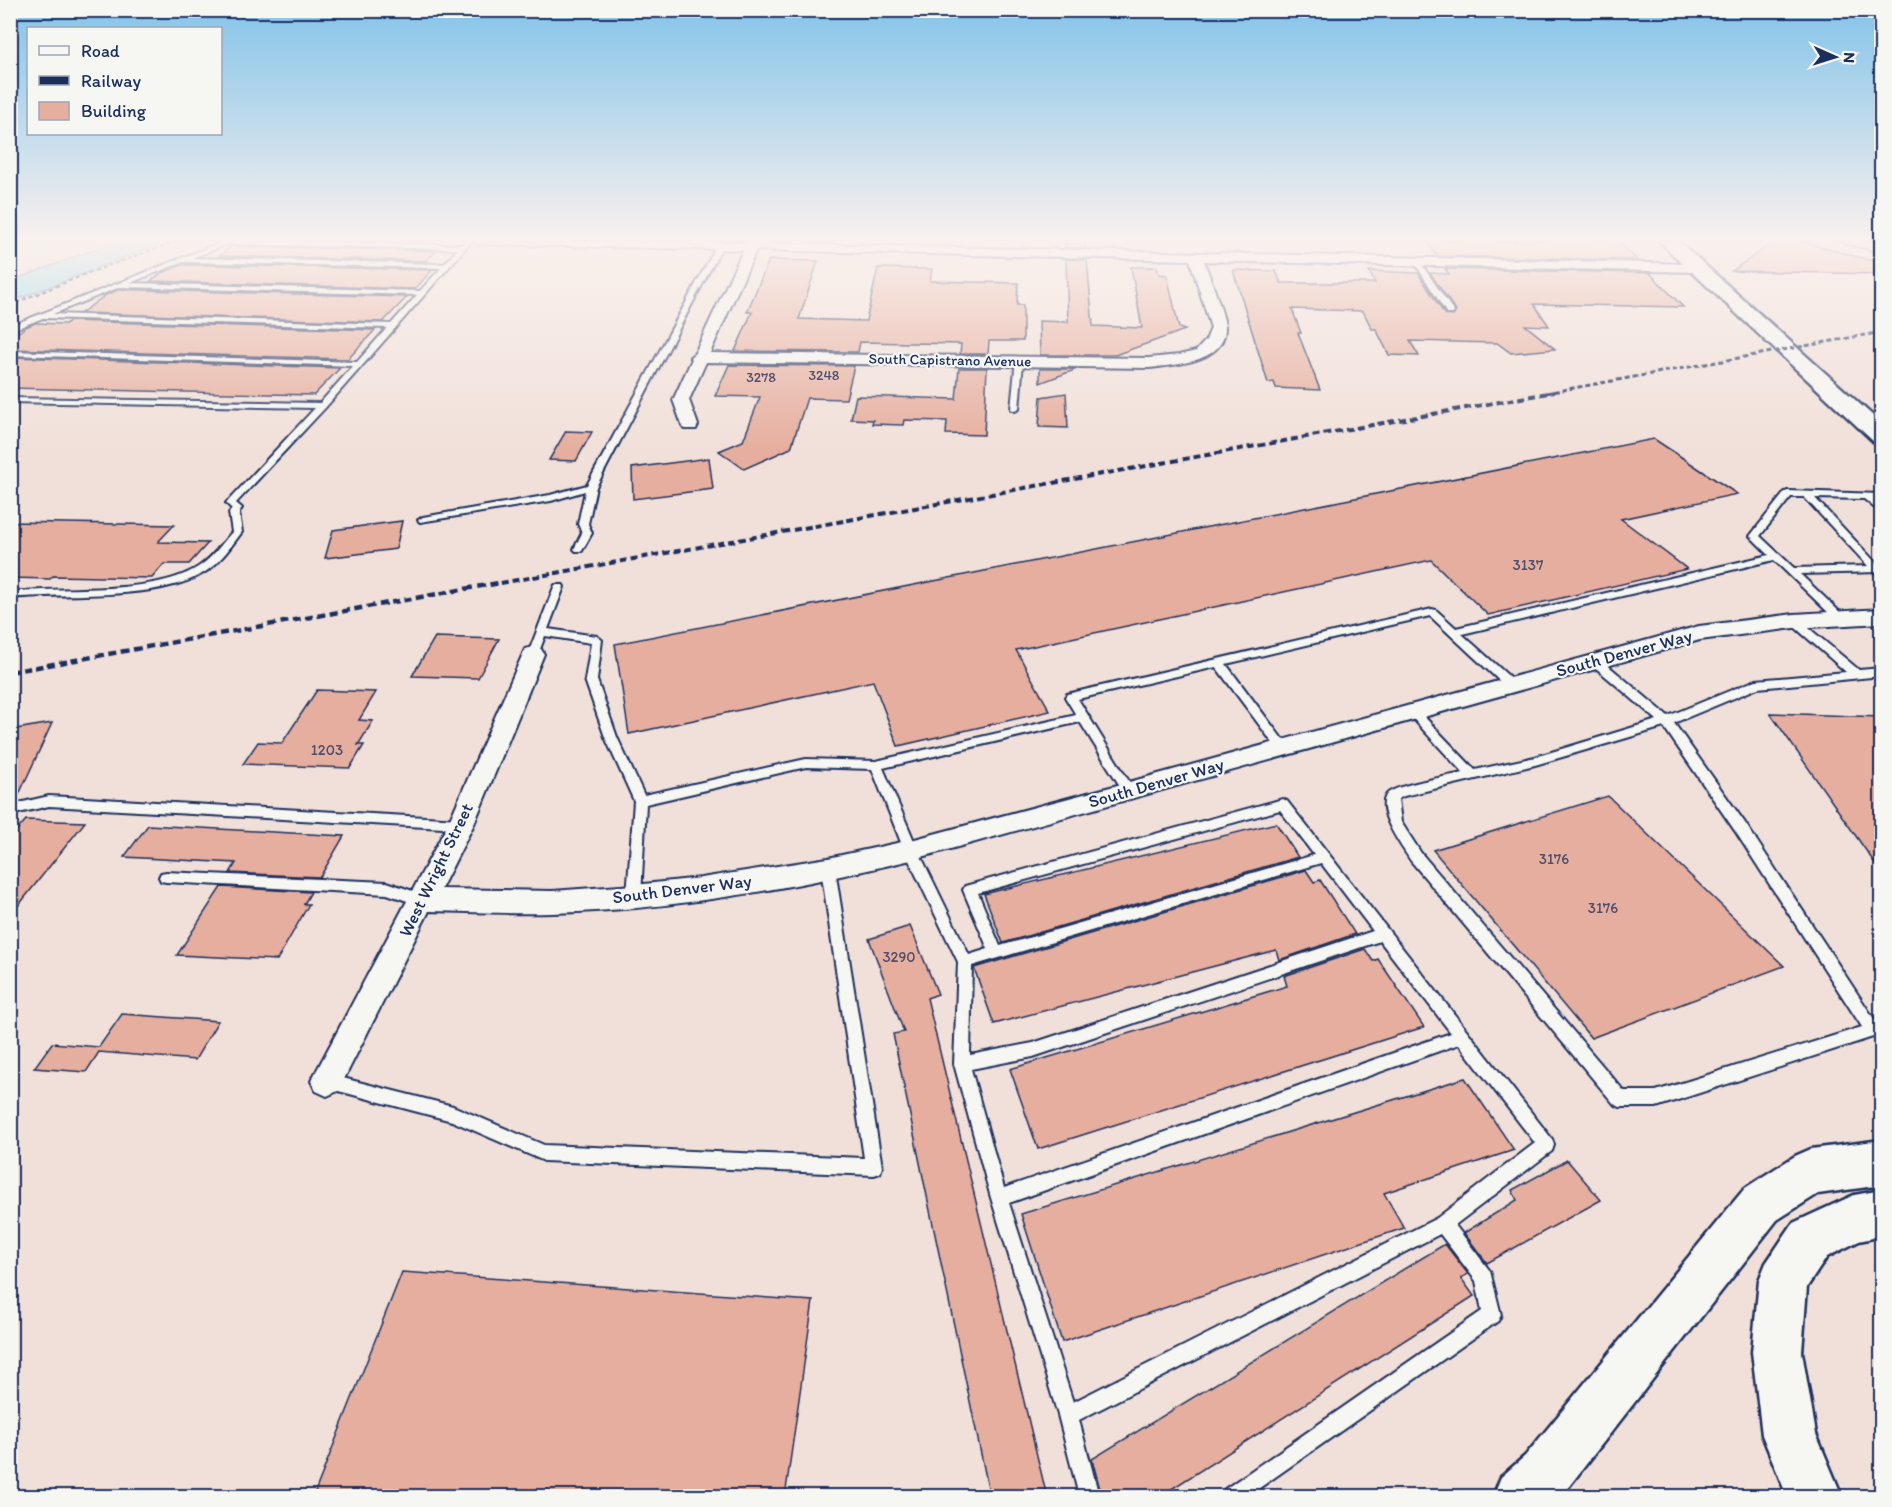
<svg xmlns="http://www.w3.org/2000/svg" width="1892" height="1507" font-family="Itim,sans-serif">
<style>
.water{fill:#8cd9ea;stroke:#5f95b2;stroke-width:1.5}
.building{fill:#e6ae9e;stroke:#1b2f5e;stroke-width:1.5}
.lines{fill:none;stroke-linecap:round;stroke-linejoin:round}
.lane-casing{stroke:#1b2f5e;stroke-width:4}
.street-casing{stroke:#1b2f5e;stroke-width:4}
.secondary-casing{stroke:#1b2f5e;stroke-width:5}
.primary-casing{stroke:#1b2f5e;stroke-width:5}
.path{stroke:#1b2f5e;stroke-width:2;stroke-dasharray:4 3;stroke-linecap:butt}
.lane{fill:#f6f6f2;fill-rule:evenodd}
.street{fill:#f6f6f2;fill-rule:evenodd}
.secondary{fill:#f6f6f2;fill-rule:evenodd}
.primary{fill:#f6f6f2;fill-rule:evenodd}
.rail-far2{stroke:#1b2f5e;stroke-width:3;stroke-dasharray:5 3;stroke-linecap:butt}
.rail-far1{stroke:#1b2f5e;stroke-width:4;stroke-dasharray:7 4;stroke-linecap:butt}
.rail{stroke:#1b2f5e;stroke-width:4.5;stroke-dasharray:8 4.5;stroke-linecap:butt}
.labels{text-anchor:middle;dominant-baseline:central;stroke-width:4.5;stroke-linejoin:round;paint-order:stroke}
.far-number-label{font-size:14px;fill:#4e4f6e}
.far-street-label{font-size:15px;fill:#1b2f5e;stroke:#f6f6f2}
.number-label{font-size:15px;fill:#4e4f6e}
.street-label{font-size:18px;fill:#1b2f5e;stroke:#f6f6f2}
</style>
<rect width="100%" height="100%" fill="#f1e0d9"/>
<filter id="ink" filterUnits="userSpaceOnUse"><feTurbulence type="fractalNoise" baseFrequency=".0167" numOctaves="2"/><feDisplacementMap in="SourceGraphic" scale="12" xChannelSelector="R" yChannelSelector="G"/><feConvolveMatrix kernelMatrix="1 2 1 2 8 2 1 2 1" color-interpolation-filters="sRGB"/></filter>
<g filter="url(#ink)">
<!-- water -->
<path class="water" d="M119,240H169L11,302V281Z"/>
<!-- building -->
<g class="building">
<path d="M1065,240H1085L1086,248H1065Z"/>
<path d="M1426,240L1516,242L1514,240H1617L1637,260L1437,256Z"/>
<path d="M1776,240H1796L1881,263V274L1732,271Z"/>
<path d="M232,246L436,251L426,261L219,256Z"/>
<path d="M1066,259L1087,260L1093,326L1142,328L1131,267H1157L1159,274L1167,275L1179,328L1185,330L1115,355H1040L1039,321L1068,322Z"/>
<path d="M769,260L818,261L799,319L866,321L878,268L932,269L930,281L1018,283L1017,305H1023V341H989L988,354H960L961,344L860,342L858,352L735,351L752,312H747Z"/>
<path d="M182,265H208L432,270L415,289L150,281L162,273Z"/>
<path d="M1445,269L1650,273L1683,307L1534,304L1549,326L1525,325L1555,349L1511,353L1497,343L1410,341L1419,356L1389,355L1376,329H1372L1363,311L1292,309L1301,333H1298L1320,390L1276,388L1274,382L1268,383L1233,270L1276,271L1281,283H1375L1369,271L1418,273L1445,315L1453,316L1456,311L1430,273L1449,274Z"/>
<path d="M118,290H139L407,297L383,322L81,313L106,295Z"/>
<path d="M70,321L375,330L348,359L10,349V338L26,327L35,323L65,324Z"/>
<path d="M10,357L340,368L314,395L10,388Z"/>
<path d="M729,365L854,366L846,399L807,398L791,448L744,469L719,451L743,441L760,397L715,396Z"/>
<path d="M959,368H987L984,435L946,434L947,421L904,420L903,425L872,424L873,420L851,419L856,396L956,399Z"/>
<path d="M1040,369H1077L1040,383Z"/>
<path d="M1066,393L1068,428L1039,427L1041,397Z"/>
<path d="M566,431L592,432L576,461L549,460Z"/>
<path d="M1654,439L1737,494L1621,519L1687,569L1488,615L1431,560L1016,650L1050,711L898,746L873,681L629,734L615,644Z"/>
<path d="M709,458L713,489L633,499L632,468Z"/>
<path d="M402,521L396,549L325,558L333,530Z"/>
<path d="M10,522L174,525L158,542L208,543L189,564H164L152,578L53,576L50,579L10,578Z"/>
<path d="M435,637L499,639L478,678L412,676Z"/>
<path d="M317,690L376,692L359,720L373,721L358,745H364L350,768L243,764L258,742L282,743Z"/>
<path d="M1770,713L1881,717V872Z"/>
<path d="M52,723L16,801L10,803V730Z"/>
<path d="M1608,796L1784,966L1591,1038L1433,850Z"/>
<path d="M26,820L85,822L10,916V838Z"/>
<path d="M1276,823L1298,857L1003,943L984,894Z"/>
<path d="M148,825L344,836L320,877L230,873L236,863L124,857Z"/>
<path d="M1306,870L1314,882L1320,880L1355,934L1279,960L1276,950L994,1024L974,968Z"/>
<path d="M221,887L311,892L304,904H309L277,960L177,955Z"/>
<path d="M910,926L938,994L927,998L1047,1497H990L893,1034L904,1032L869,939Z"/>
<path d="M1365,949L1373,961L1378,959L1424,1027L1038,1149L1010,1069L1287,986L1284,976Z"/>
<path d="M122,1014L218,1021L195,1060L99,1052L86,1072L34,1068L52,1043L99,1047Z"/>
<path d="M1465,1078L1514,1150L1384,1193L1404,1228L1062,1342L1021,1214Z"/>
<path d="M1567,1160L1601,1200L1487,1263L1464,1233L1517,1200L1512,1190Z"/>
<path d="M1445,1244L1468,1274L1461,1278L1474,1296L1159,1497H1102L1092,1459Z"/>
<path d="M402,1272L813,1301L785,1497H313Z"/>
</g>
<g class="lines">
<defs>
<g id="lane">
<path d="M227,240L461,245L466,240H481L471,242L325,408L236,503L242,508L239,513L242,532C232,545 222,560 208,570C163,602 66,592 10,598V592C63,586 158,596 201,565C213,557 222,543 232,532L229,513L232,509L226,503L228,501L315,408L10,402V398L320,403L353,366L10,355V351L357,362L387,328L43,318L10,331V326ZM228,244L458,249L444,264L192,258ZM183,262L441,268L420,291L130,283ZM120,287L417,295L391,324L53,314Z"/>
<path d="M719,245L722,247L596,487L588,524L592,533L582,551H576L574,549L582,533L578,524L585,491L551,501L420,522L418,520L423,517L550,495L587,485L716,247Z"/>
<path d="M1414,259H1418L1454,312L1453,314H1447L1413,260Z"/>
<path d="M1016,359L1023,361L1019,409L1015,411L1011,409Z"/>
<path d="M1788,491L1882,494V500H1875L1882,505V514L1864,499L1815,498L1879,566H1882L1880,572L1800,574L1843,615L1844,617L1843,619H1835L1774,560L1462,634L1514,681L1516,684L1514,687H1506L1430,616L1226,664L1286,744L1288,747L1282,751L1278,750L1216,667L1078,699L1135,791L1133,794H1125L1080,722L883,768L918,850L969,955L988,949L963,890L965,886L1283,799L1287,801L1552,1139L1554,1145L1552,1151L1455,1225L1490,1271L1501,1315L1498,1321L1248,1496H1222L1225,1489L1482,1311L1476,1281L1440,1234L1079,1420L1099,1496H1079L1058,1415L991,1198L954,1064L958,962L904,850L872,769L806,767L646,804L641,896L639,900L634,902L629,900L627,896L634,801L605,737L585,680L591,643L545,636L537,657L533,658L528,654L554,587L555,585H563L564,587L548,629L597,636L602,640L597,680L617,737L644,795L806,759L876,761L1076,715L1065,697L1067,694L1432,609L1436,610L1456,628L1769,555L1750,536L1785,492ZM1791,497H1804L1868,566L1794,568L1760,536ZM1280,810L1314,855L1000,946L978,893ZM1321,863L1373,931L1033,1043L970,1055L972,966ZM1380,941L1451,1033L1004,1188L971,1069L1033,1057ZM1459,1044L1535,1143L1437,1218L1073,1402L1009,1203Z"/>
<path d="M1794,618L1798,619L1859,670L1882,668V676L1758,688L1674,723L1745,823L1878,1025L1882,1026V1040L1873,1037L1656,1107H1620L1614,1104L1411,861C1403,848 1374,810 1387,794C1395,785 1449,776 1463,773L1406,711L1412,707L1416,708L1475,770L1535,757L1657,720L1590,663L1589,660L1594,656L1598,657L1668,716L1756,680L1846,672L1790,623L1789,621L1790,619ZM1664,727L1735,831L1862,1027L1656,1091H1624L1421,853L1401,822L1398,799L1404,796L1535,765Z"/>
<path d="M49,796L461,819L466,820L467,824L466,828L461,829L49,806L10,815V805Z"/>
<path d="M828,864L833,865L835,869L882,1167L880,1173L874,1175L544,1161L452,1121L327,1088L322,1086L319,1081L322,1076L327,1074L453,1106L544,1145L864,1158L821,869L823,865Z"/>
<path d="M166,872L387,882L427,896L429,900L427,904L422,906L387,894L166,882L161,881L159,877L161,873Z"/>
</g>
<g id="street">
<path d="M472,240L746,242L748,240H760L759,243L1697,264L1704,268L1697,272L1204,261C1208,273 1226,318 1225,328C1225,363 1173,365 1149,368L706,362L689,400L698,425L696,429H684L682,425L673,400L692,359L690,357L695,353L743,250L478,244ZM756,250L1190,260L1211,328L1206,340L1196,351L1179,355L1149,358L710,353Z"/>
<path d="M1843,240H1863L1882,244V252L1844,243Z"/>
<path d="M1882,609V623L1794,628L1700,640L911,860C794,888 673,910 552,913C511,914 470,912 429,911L338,1091L327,1096L316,1091L311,1081L448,824L525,649L533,647L541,649L544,654L474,824L441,889L552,891L634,885L701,878L828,858L911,840L1129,782L1699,626L1794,614Z"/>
</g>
<path id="secondary" d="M1658,240H1677L1882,424V444L1874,442Z"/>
<g id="primary">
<path d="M1882,1140V1185L1818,1194L1777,1220L1563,1494L1561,1496H1493L1501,1477L1525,1456L1745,1188L1795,1156L1811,1149Z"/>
<path d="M1882,1190V1236L1859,1241L1827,1257L1807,1287L1802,1352L1816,1434L1842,1496H1787L1762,1435L1752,1352L1759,1280L1766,1263L1793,1223L1854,1195Z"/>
</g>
</defs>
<!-- lane casing -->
<use href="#lane" class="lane-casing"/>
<!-- street casing -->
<use href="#street" class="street-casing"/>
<!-- secondary casing -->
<use href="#secondary" class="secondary-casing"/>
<!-- primary casing -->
<use href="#primary" class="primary-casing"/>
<!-- path -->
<path class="path" d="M10,305L91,272L180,240"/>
<!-- lane -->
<use href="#lane" class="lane"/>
<!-- street -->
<use href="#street" class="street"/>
<!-- secondary -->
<use href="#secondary" class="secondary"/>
<!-- primary -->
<use href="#primary" class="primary"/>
<!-- rail-far2 -->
<path class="rail-far2" d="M1546,393L1882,332"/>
<!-- rail-far1 -->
<path class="rail-far1" d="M490,585L1554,392"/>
<!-- rail -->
<path class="rail" d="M10,672L498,583"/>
</g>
</g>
<!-- sky -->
<linearGradient id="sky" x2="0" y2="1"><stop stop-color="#83c3e9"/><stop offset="0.53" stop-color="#f9f1ee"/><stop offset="1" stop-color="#f9f1ee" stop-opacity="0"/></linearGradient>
<rect width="1892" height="451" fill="url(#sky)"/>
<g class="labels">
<!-- far-number labels -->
<g class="far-number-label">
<text x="824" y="375">3248</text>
<text x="761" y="377">3278</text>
</g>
<!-- far-street labels -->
<g class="far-street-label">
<text transform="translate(950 360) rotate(1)">South Capistrano Avenue</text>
</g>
<!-- number labels -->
<g class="number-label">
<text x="1528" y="565">3137</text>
<text x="327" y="750">1203</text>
<text x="1554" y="859">3176</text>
<text x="1603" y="908">3176</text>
<text x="899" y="957">3290</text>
</g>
<!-- street labels -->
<g class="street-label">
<text transform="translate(1624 653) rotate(-15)">South Denver Way</text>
<text transform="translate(1156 783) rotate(-16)">South Denver Way</text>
<text transform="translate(436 870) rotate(-64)">West Wright Street</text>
<text transform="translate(682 889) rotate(-7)">South Denver Way</text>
</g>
</g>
<!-- margin -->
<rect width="1892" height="1507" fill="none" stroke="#f6f6f2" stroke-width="36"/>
<rect x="18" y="18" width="1856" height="1471" fill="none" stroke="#1b2f5e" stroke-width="2" filter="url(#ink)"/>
<!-- legend -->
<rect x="27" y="27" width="195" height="108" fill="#f6f6f2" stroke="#9ea6b7" stroke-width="1.5"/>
<rect x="39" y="46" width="30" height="9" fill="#f6f6f2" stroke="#9ea6b7" stroke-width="1.5"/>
<text x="81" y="57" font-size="18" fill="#1b2f5e">Road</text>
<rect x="39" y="76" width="30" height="9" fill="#1b2f5e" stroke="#9ea6b7" stroke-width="1.5"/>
<text x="81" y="87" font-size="18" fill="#1b2f5e">Railway</text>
<rect x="39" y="102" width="30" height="18" fill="#e6ae9e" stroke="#9ea6b7" stroke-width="1.5"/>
<text x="81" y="117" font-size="18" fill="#1b2f5e">Building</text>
<!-- north arrow -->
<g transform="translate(1835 57) rotate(93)" stroke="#f6f6f2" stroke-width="4.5" paint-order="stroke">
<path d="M0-4.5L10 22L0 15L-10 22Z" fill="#1b2f5e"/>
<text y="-9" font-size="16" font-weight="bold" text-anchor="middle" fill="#1b2f5e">N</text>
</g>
</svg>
